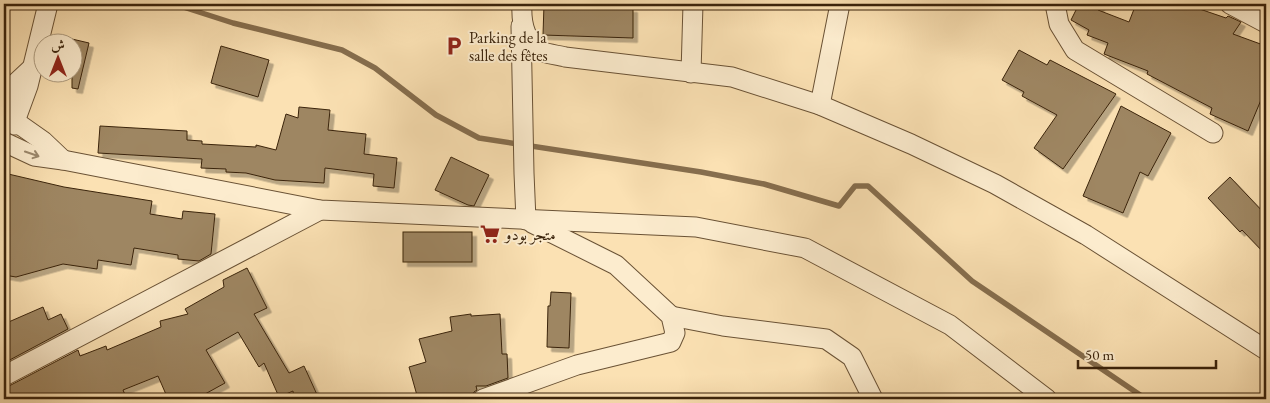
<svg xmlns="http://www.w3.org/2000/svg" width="1270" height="403" font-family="'EB Garamond',Amiri,serif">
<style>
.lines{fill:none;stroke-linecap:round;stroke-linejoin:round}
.stream{stroke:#866e4e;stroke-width:5.5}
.building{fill:#9e8662;stroke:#3a230b;filter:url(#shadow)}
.minor-casing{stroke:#6a5235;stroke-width:21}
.minor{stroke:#fcecce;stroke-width:19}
.oneway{stroke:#9b886c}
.labels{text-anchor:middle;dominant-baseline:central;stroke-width:4;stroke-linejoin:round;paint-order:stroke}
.poi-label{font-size:16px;fill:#3a230b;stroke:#fcecce;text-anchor:start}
</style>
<defs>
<filter id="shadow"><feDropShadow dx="4.5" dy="4.5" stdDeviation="0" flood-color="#0004"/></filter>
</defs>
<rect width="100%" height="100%" fill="#fbe1b3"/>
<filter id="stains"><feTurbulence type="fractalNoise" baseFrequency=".004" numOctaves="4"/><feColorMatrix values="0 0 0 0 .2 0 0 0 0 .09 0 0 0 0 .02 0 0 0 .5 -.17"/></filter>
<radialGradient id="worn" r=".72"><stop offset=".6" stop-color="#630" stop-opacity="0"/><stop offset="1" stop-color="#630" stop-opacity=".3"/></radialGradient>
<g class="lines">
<!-- stream -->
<path class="stream" d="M174,4L233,23L342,50L375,68L436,115L479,138L701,172L764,184L839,206L855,186H868L972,281L1146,399"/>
</g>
<!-- building -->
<g class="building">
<path d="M544,4H567V7L633,8V38L543,35Z"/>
<path d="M1079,4H1101L1098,10L1129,22L1136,4H1185L1226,18L1228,16L1241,22L1233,34L1266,46V88L1248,131L1210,114L1212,108L1147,74L1148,71L1104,54L1108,43L1087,35L1089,30L1071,20Z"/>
<path d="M72,39L89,43L78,89L72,88Z"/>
<path d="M221,46L269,60L258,97L211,83Z"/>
<path d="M1019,50L1047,65L1050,60L1116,94L1063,169L1034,148L1057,115L1022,96L1024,92L1002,80Z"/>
<path d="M1121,106L1171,133L1148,176L1140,172L1123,213L1083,196Z"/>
<path d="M299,107L330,110L328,130L366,134L364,154L397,158L394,188L373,186L374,174L325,168L324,183L275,180L246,173L226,172V169L201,168L202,159L98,153L100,126L187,131V140L202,141V144L256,147V145L276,150L286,114L298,118Z"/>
<path d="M451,157L489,175L474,206L468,205L435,190Z"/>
<path d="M4,173L64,187L152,201L150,214L182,219L183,211L215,214L211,254L199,261L178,259V255L134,248L131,265L98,260L97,269L63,264L16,277L4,275Z"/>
<path d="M1230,177L1266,215V255L1242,230L1240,232L1208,198Z"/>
<rect x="403" y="232" width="69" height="30"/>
<path d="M247,268L267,308L254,314L289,373L304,366L319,399H294L293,391L279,397L264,363L259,367L238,332L206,350L225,383L196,399H168L158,376L123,390L127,399H4V387L9,386L78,350L80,356L106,346L107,350L161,327L160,321L188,314L185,309L224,287L223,280Z"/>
<path d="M551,292L571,293L569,348L547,347L548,306H550Z"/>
<path d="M43,307L48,320L61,314L68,329L4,363V324Z"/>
<path d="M471,314V316L500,314L502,354H507L508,378L486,386H476L477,390L474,392L472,399H418L409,367L426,362L419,339L452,331L450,317Z"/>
</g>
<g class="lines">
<defs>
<g id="minor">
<path d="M522,4C521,21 524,39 539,50C545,54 558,55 565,57L732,77L820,105L911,144L995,184L1086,235L1266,350"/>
<path d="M1055,4L1059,24L1075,50L1213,133"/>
<path d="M1230,4L1266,23"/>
<path d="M521,26L524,173L526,220"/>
<path d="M691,73L693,4"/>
<path d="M4,94L31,69"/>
<path d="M4,100C14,105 18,114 15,125"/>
<path d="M820,105L840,4"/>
<path d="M17,116L28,86L48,4"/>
<path d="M16,122L43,141L63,160"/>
<path d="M4,142L34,156L63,160L320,210L696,227L805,248L950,325L1047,399"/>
<path d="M671,316L723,326L826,339L852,357L873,399"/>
<path d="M4,376L320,210"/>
<path d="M483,399L577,365L671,342L675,333L671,316L616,265L532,223"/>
</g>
</defs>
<!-- minor casing -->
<use href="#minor" class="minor-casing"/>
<!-- minor -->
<use href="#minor" class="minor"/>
</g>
<!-- one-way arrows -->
<defs><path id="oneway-shaft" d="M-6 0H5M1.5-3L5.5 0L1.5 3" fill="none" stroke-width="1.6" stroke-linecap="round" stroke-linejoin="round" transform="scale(1.25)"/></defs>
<use class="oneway" href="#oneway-shaft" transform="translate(32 154) rotate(19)"/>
<!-- icons -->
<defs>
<symbol id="parking-bare" viewBox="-9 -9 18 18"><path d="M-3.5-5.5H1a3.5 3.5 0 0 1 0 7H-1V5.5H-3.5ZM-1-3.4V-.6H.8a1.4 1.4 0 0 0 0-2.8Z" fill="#8f2418" stroke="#fcecce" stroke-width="2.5" paint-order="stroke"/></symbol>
<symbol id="supermarket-bare" viewBox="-9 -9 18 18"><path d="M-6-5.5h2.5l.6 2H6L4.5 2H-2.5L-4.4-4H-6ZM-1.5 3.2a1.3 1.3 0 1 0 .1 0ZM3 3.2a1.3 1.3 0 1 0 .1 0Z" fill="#8f2418" stroke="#fcecce" stroke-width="2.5" paint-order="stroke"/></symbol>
</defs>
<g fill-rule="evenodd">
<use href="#parking-bare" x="440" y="32" width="28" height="28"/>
<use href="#supermarket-bare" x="476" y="220" width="28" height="28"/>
</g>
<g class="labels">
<!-- poi labels -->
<g class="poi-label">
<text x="469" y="37">Parking de la<tspan x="469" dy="18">salle des fêtes</tspan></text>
<text x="505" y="234">متجر بودو</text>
</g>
</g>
<!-- margin -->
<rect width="1270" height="403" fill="none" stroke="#fbe1b3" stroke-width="20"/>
<rect x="5" y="5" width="1260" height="393" fill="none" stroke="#3a230b" stroke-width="2.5"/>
<rect x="10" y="10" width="1250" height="383" fill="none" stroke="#3a230b"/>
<!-- north arrow -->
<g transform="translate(58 58)"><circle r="24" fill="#fcecce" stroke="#ae9c80"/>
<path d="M0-4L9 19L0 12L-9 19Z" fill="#8f2418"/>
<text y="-8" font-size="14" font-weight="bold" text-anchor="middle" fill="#3a230b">ش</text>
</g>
<!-- scale -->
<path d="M1078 360v8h138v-8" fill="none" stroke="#3a230b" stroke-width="2.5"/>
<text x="1085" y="360" font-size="15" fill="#3a230b" stroke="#fcecce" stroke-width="4" paint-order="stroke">50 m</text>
<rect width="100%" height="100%" filter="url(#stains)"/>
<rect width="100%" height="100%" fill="url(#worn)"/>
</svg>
